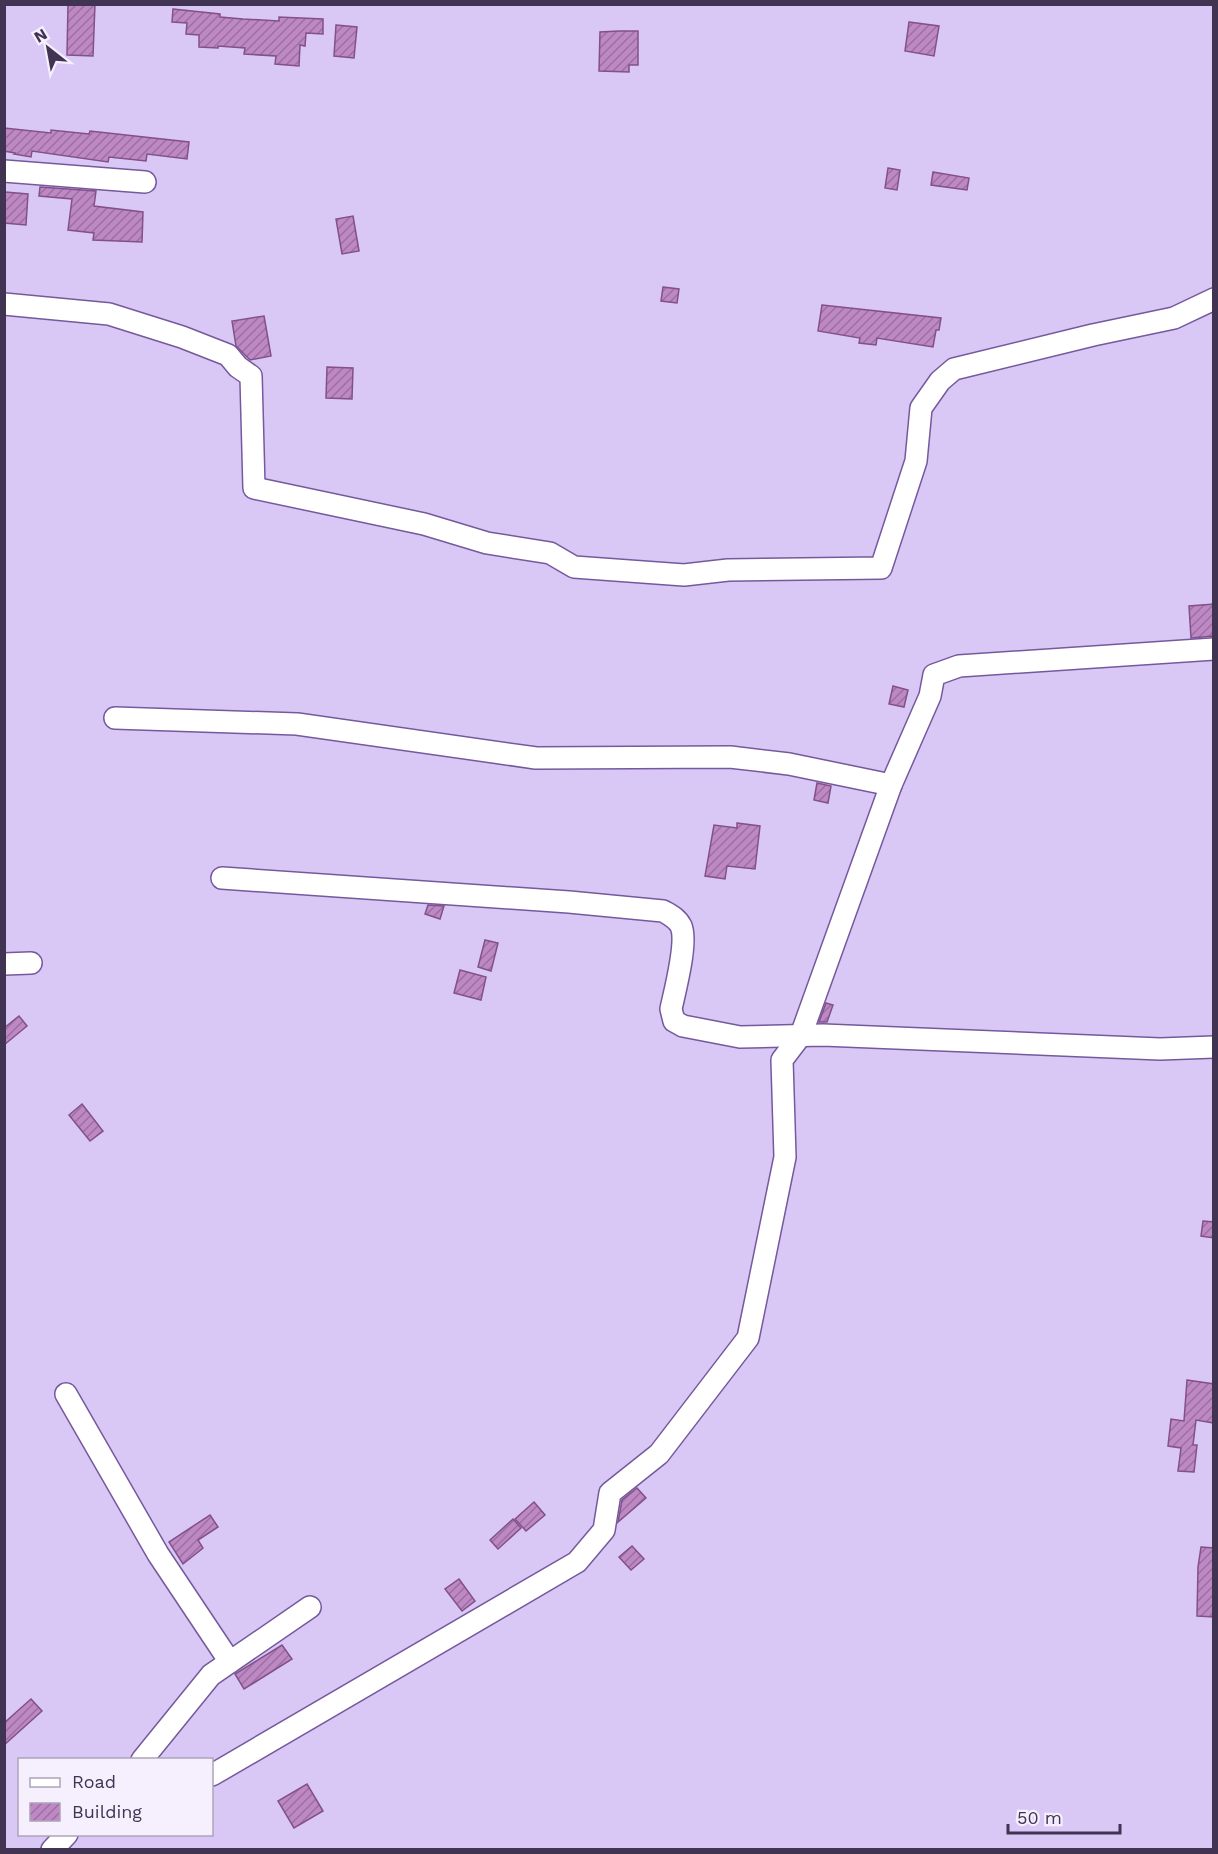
<svg xmlns="http://www.w3.org/2000/svg" width="1218" height="1854" font-family="'Work Sans',sans-serif">
<style>
.building{fill:url(#building-hatch);stroke:#83508a;stroke-width:1.5}
.lines{fill:none;stroke-linecap:round;stroke-linejoin:round}
.minor-casing{stroke:#75599c;stroke-width:24}
.minor{stroke:#fff;stroke-width:21}
</style>
<defs>
<pattern id="building-hatch" width="6" height="6" patternUnits="userSpaceOnUse" patternTransform="scale(1.5)"><rect width="6" height="6" fill="#bd88c3"/><path d="M-1 1l2-2M0 6l6-6M5 7l2-2" fill="none" stroke="#9b70a1"/></pattern>
</defs>
<rect width="100%" height="100%" fill="#d9c8f5"/>
<!-- building -->
<g class="building">
<path d="M68,4H95L93,56L67,55Z"/>
<path d="M173,9L220,14V17L243,19L279,21V17L323,19V34L306,33L305,46L300,45L299,66L275,64L276,56L244,54L245,48L218,46V48L199,47V35L186,34L187,23L172,22Z"/>
<path d="M909,22L939,26L934,56L905,51Z"/>
<path d="M336,25L357,27L354,58L334,56Z"/>
<path d="M619,31H638V65H629V72L599,71L600,32Z"/>
<path d="M4,128L51,133V130L89,134L90,131L189,142L187,159L147,154L146,161L109,157L108,162L32,151L31,157L14,154L15,153L4,151Z"/>
<path d="M888,168L900,170L897,190L885,188Z"/>
<path d="M933,172L969,178L967,190L931,185Z"/>
<path d="M40,187L96,191L94,206L143,212L142,242L93,240L94,233L68,230L72,199L39,196Z"/>
<path d="M5,192L28,194L26,225L4,223Z"/>
<path d="M353,216L359,251L342,254L336,219Z"/>
<path d="M663,287L679,289L677,303L661,301Z"/>
<path d="M822,305L941,318L939,330H936L933,347L877,338L876,345L859,343L860,338L818,331Z"/>
<path d="M264,316L271,356L250,360L236,346L232,321Z"/>
<path d="M327,367L353,368L352,399L326,398Z"/>
<path d="M1214,604V636L1191,638L1189,606Z"/>
<path d="M893,686L908,690L904,707L889,704Z"/>
<path d="M817,783L831,786L828,803L814,800Z"/>
<path d="M737,823L760,826L755,869L727,866L725,879L705,876L714,825L737,828Z"/>
<path d="M428,905L444,906L440,919L425,914Z"/>
<path d="M485,940L498,943L491,971L478,967Z"/>
<path d="M460,970L486,977L481,1000L454,993Z"/>
<path d="M826,1003L833,1005L827,1022H819Z"/>
<path d="M19,1016L27,1026L4,1045V1028Z"/>
<path d="M82,1104L103,1131L90,1141L69,1115Z"/>
<path d="M1203,1221L1214,1222V1238L1201,1236Z"/>
<path d="M1187,1380L1214,1384V1423L1196,1420L1193,1445H1197L1194,1472L1178,1471L1181,1448L1168,1446L1171,1419L1184,1421Z"/>
<path d="M637,1488L646,1498L618,1522L622,1500Z"/>
<path d="M534,1502L545,1515L526,1531L515,1519Z"/>
<path d="M210,1515L218,1527L198,1540L203,1548L183,1564L169,1542Z"/>
<path d="M513,1519L521,1528L498,1549L490,1540Z"/>
<path d="M632,1546L644,1559L631,1570L619,1557Z"/>
<path d="M1201,1547L1214,1548V1617L1197,1616L1198,1567Z"/>
<path d="M459,1579L475,1601L462,1611L445,1589Z"/>
<path d="M282,1645L292,1659L244,1689L235,1674Z"/>
<path d="M31,1699L42,1711L4,1745V1723Z"/>
<path d="M307,1784L323,1811L294,1828L278,1801Z"/>
</g>
<g class="lines">
<defs>
<g id="minor">
<path d="M4,171L145,182"/>
<path d="M4,304L109,314L182,337L228,355L238,367L251,376L254,488L424,524L487,543L550,553L574,567L684,575L728,570L881,568L916,461L921,408L940,381L954,369L1093,335L1174,318L1214,299"/>
<path d="M115,718L297,724L536,758L730,757L789,764L891,785"/>
<path d="M222,878L569,902L663,911C670,915 677,918 681,926C688,942 675,990 671,1009L674,1021L683,1026L740,1037L823,1035L1160,1049L1214,1047"/>
<path d="M4,964L31,963"/>
<path d="M66,1394L158,1554L230,1662"/>
<path d="M142,1760L211,1675L310,1607"/>
<path d="M212,1775L577,1562L604,1530L610,1493L659,1454L748,1338L785,1157L782,1060L801,1035L891,785L930,696L934,675L959,666L1214,649"/>
<path d="M52,1850L67,1834"/>
</g>
</defs>
<!-- minor casing -->
<use href="#minor" class="minor-casing"/>
<!-- minor -->
<use href="#minor" class="minor"/>
</g>
<!-- border -->
<rect width="1218" height="1854" fill="none" stroke="#403452" stroke-width="12"/>
<!-- legend -->
<rect x="18" y="1758" width="195" height="78" fill="#f5effe" stroke="#ada4b9" stroke-width="1.5"/>
<rect x="30" y="1778" width="30" height="9" fill="#ffffff" stroke="#ada4b9" stroke-width="1.5"/>
<text x="72" y="1788" font-size="18" fill="#403452">Road</text>
<rect x="30" y="1803" width="30" height="18" fill="url(#building-hatch)" stroke="#ada4b9" stroke-width="1.5"/>
<text x="72" y="1818" font-size="18" fill="#403452">Building</text>
<!-- north arrow -->
<g transform="translate(48 48) rotate(329)" stroke="#f5effe" stroke-width="4.5" paint-order="stroke">
<path d="M0-4.5L10 22L0 15L-10 22Z" fill="#403452"/>
<text y="-9" font-size="16" font-weight="bold" text-anchor="middle" fill="#403452">N</text>
</g>
<!-- scale -->
<path d="M1008 1824v9h112v-9" fill="none" stroke="#403452" stroke-width="3"/>
<text x="1017" y="1824" font-size="18" fill="#403452" stroke="#f5effe" stroke-width="4.5" paint-order="stroke">50 m</text>
</svg>
